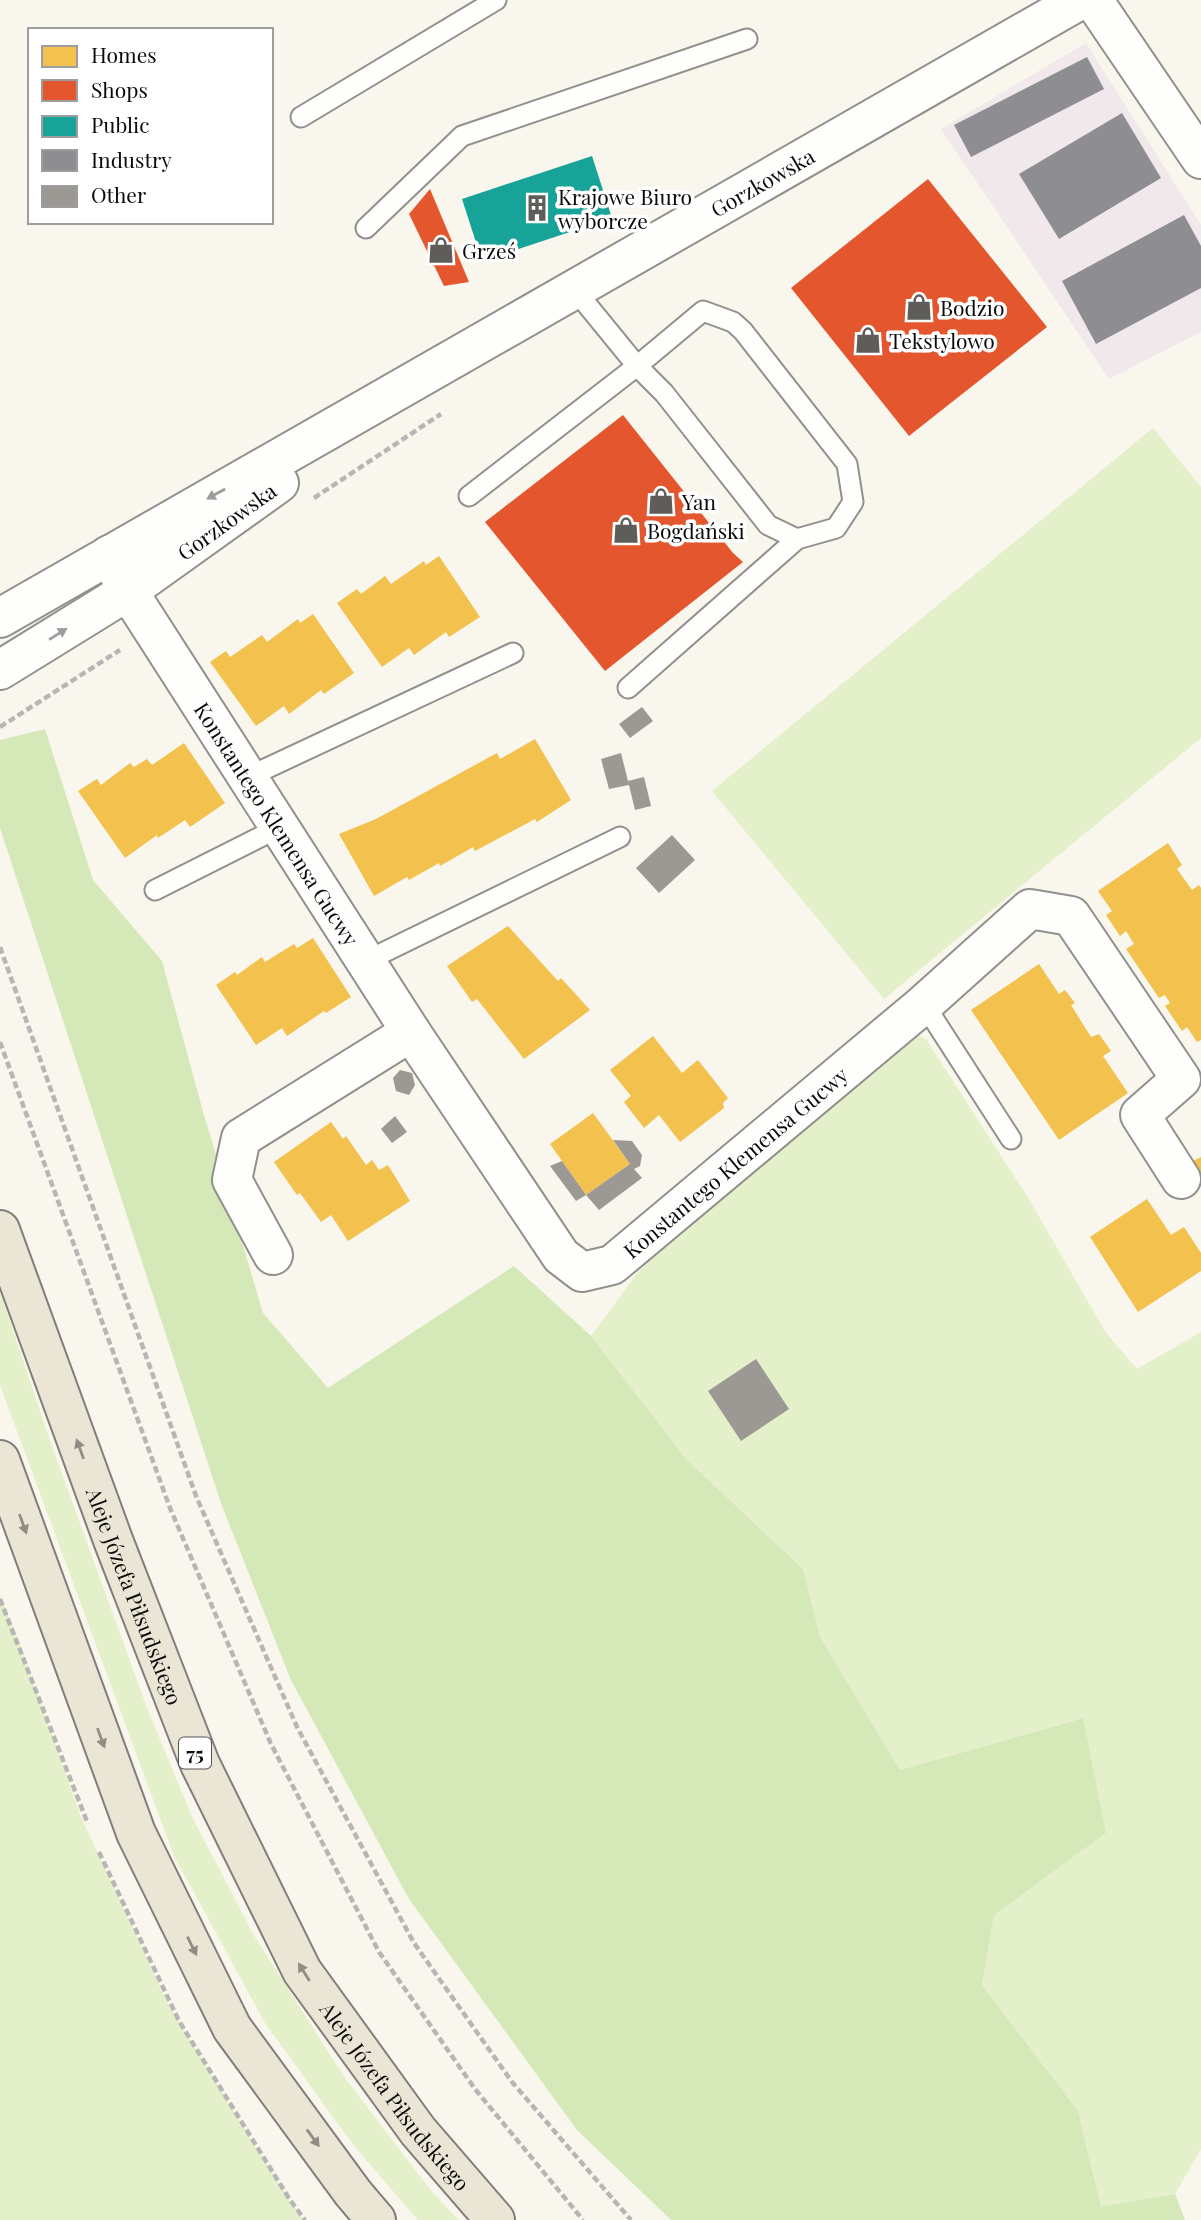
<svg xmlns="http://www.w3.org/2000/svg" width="1201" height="2220" font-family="'Playfair Display',serif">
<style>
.industrial{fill:#f0e8eb}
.green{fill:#e4f0ca}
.forest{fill:#d4e8b8}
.homes{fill:#f2c14e}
.shops{fill:#e4572e}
.public{fill:#17a398}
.industry{fill:#8d8d92}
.building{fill:#9c9893}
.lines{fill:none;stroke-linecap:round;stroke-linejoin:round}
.lane-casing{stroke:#92908c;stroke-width:23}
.street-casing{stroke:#92908c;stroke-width:42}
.primary-casing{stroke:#7f7e7a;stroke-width:42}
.path{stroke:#b7b6b5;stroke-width:4.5;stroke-dasharray:7 3.5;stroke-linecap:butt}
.lane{stroke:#fefefc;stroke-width:19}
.street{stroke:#fefefc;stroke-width:38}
.primary{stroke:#ebe5d6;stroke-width:38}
.oneway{fill:#9c9c9b}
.oneway2{fill:#918d84}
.labels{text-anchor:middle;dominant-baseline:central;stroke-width:7;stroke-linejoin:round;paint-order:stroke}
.shield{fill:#fff;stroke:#545454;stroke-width:2}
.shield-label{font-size:19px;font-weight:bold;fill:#0a0a0a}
.street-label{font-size:21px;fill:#0a0a0a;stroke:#fff}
.poi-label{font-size:21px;fill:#0a0a0a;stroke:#fff;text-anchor:start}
</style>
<rect width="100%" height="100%" fill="#f9f6ed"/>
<!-- industrial -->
<path class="industrial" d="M1086,43L1201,225V332L1109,379L941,129Z"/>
<!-- green -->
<g class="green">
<path d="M1153,428L1201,487V738L884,999L712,791Z"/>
<path d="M911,1032L926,1039L1029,1199L1106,1333L1137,1369L1201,1332V2149L1175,2194L1101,2208L1078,2111L982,1985L994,1915L1106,1833L1082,1718L900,1770L820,1637L803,1569L687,1460L591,1336L638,1272L732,1180Z"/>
<path d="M0,1291L48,1435L147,1708L193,1819L255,1937L345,2078L433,2193L459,2220H418L354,2146L265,2023L174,1856L0,1385Z"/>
<path d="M0,1596L20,1644L81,1817L167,2002L256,2148L303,2220H0Z"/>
</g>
<!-- forest -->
<path class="forest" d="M45,729L93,880L162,961L202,1108L263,1313L328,1388L514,1266L591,1336L687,1460L803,1569L820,1637L900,1770L1083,1718L1106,1833L994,1915L982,1985L1078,2111L1101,2207L1175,2194L1185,2220H671L577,2130L409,1899L291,1680L222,1506L0,828V740Z"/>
<!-- homes -->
<g class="homes">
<path d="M439,556L480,617L449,637L446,632L414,655L409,648L382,667L337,603L357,589L361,594L385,576L391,584L424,561L426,565Z"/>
<path d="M313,614L354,673L324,694L321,690L289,714L284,706L256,726L210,662L226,651L230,657L262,635L267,642L298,619L300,623Z"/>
<path d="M535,739L571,800L537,822L535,819L475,851L473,847L440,866L439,863L409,880L407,877L374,896L339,834L376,819L497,753L500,759Z"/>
<path d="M184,743L225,803L190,827L185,820L158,838L157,835L125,858L78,791L97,779L101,785L130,763L134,767L147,759L152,765Z"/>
<path d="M1168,843L1182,865L1177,869L1192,890L1199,885L1201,888V1040L1197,1042L1187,1027L1182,1031L1165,1006L1170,1003L1165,995L1159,998L1126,949L1134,944L1126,931L1120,936L1106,915L1112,911L1098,891Z"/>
<path d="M508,926L558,981L561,978L590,1010L524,1059L477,999L472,1002L447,966Z"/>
<path d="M313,938L351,997L326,1013L324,1011L287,1036L282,1028L256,1045L216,985L235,972L237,975L262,957L265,962L294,944L297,948Z"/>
<path d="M1039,964L1059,994L1065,990L1075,1003L1071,1005L1091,1037L1099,1034L1111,1051L1103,1056L1128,1093L1059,1140L971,1010Z"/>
<path d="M653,1036L682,1073L698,1060L728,1098L723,1103L724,1108L680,1142L659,1115L644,1128L624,1102L631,1096L610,1070Z"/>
<path d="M593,1113L630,1164L586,1195L550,1144Z"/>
<path d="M331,1122L343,1139L346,1136L366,1165L372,1160L379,1170L388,1165L410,1201L348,1241L331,1215L321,1222L300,1193L297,1195L274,1162Z"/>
<path d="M1201,1157V1186L1189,1163Z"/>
<path d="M1147,1199L1171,1235L1184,1227L1201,1253V1271L1138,1312L1090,1237Z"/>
</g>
<!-- shops -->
<g class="shops">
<path d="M928,179L1047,327L909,436L791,288Z"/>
<path d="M430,189L469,282L444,286L409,214Z"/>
<path d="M623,415L733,553L743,562L605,671L485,522Z"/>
</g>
<!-- public -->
<path class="public" d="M592,156L612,218L482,261L462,199Z"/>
<!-- industry -->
<g class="industry">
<path d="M1087,57L1104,89L971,157L954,125Z"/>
<path d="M1122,113L1161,178L1059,239L1019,174Z"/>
<path d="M1184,215L1201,246V288L1096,344L1062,281Z"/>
</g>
<!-- building -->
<g class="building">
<path d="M642,707L653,721L630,738L619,724Z"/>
<path d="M621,753L628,781L644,777L651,806L635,810L629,785L609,789L601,759Z"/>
<path d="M672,835L695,860L659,893L636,868Z"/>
<path d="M400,1070L412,1073L415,1085L409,1095L396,1091L393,1078Z"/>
<path d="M395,1116L407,1132L392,1143L381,1129Z"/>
<path d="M613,1140L632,1141L642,1155L640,1166L634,1169L642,1178L599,1210L586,1195L630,1164Z"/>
<path d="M562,1161L586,1195L576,1201L550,1166Z"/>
<path d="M756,1359L789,1409L741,1441L708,1391Z"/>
</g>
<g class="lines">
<defs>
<g id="lane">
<path d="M301,117L496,0"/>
<path d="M366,228L462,136L747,39"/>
<path d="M469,496L637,366L703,311L733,322L743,331L847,464L853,502L836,528L797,539L768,525L664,393L637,366L575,290"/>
<path d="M628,688L797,539"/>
<path d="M248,777L513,653"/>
<path d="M155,890L280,827"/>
<path d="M366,961L620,837"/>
<path d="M924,1004L1011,1139"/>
</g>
<g id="street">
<path d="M1093,0L1201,159"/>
<path id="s1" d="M109,555L128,591L411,1032L561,1256L582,1272L612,1265L924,1004L1030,909L1071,916L1181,1079L1140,1115L1181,1179"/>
<path id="s2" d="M0,618L1080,0"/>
<path id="s3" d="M0,670L128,591L279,483"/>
<path d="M273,1255L232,1180L241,1138L411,1032"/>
</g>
<g id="primary">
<path id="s4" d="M0,1230L113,1540L200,1764L302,1971L418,2131L495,2220"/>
<path d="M0,1460L136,1833L232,2028L353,2193L376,2220"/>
</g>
</defs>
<!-- lane casing -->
<use href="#lane" class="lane-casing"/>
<!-- street casing -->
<use href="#street" class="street-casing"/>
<!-- primary casing -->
<use href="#primary" class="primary-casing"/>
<!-- path -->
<g class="path">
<path d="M314,498L441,414"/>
<path d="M0,727L120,650"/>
<path d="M0,947L196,1496L297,1727L414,1943L512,2082L631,2220"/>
<path d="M0,1042L170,1508L271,1744L379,1952L475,2089L583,2220"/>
<path d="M0,1599L88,1824"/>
<path d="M99,1852L179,2021L290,2200L305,2220"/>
</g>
<!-- lane -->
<use href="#lane" class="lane"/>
<!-- street -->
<use href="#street" class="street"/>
<!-- primary -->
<use href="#primary" class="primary"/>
</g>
<!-- one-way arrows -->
<defs><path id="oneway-solid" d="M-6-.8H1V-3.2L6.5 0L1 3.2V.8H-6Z" transform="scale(1.75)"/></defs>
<g class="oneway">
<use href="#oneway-solid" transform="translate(216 494) rotate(151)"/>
<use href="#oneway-solid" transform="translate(58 634) rotate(-32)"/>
</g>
<g class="oneway2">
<use href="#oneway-solid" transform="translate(80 1449) rotate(-110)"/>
<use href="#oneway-solid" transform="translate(23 1524) rotate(70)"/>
<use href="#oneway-solid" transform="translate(101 1738) rotate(70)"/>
<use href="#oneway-solid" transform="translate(192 1946) rotate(64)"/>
<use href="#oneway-solid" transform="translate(304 1972) rotate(-122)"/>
<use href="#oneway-solid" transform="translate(313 2138) rotate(54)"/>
</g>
<!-- icons -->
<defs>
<symbol id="building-bare" viewBox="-9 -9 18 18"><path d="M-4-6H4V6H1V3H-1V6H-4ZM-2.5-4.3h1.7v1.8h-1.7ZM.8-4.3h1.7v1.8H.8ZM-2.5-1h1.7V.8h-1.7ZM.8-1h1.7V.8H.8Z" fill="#5e5d59" stroke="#fff" stroke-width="2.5" paint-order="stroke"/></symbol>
<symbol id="shop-bare" viewBox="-9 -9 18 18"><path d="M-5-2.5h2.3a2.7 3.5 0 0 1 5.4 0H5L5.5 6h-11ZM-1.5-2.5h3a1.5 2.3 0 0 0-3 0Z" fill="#5e5d59" stroke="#fff" stroke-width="2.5" paint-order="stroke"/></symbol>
</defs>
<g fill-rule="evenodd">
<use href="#building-bare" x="518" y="189" width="38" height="38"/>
<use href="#shop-bare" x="422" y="231" width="38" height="38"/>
<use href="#shop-bare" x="900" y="288" width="38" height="38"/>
<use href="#shop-bare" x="849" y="321" width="38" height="38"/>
<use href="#shop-bare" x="642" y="482" width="38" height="38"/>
<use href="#shop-bare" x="607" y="511" width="38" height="38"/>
</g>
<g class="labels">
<!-- shield labels -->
<rect class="shield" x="179" y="1737.5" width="32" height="31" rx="5"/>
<g class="shield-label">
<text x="195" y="1753">75</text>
</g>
<!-- street labels -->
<g class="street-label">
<text stroke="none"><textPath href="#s2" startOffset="878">Gorzkowska</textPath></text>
<text stroke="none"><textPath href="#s3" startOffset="271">Gorzkowska</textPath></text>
<text stroke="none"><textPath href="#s1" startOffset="317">Konstantego Klemensa Gucwy</textPath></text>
<text stroke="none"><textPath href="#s1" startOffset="1052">Konstantego Klemensa Gucwy</textPath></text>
<text stroke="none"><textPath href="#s4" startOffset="390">Aleje Józefa Piłsudskiego</textPath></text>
<text stroke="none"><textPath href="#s4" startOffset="957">Aleje Józefa Piłsudskiego</textPath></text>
</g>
<!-- poi labels -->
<g class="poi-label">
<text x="558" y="196">Krajowe Biuro<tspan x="558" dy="24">wyborcze</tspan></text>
<text x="462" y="250">Grześ</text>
<text x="940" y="307">Bodzio</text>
<text x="889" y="340">Tekstylowo</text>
<text x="682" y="501">Yan</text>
<text x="647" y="530">Bogdański</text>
</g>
</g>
<!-- legend -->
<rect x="28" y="28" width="245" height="196" fill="#ffffff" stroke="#9d9d9d" stroke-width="2"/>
<rect x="42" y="46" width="35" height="21" fill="#f2c14e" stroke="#9d9d9d" stroke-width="2"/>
<text x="91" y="63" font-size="21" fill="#0a0a0a">Homes</text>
<rect x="42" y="80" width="35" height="21" fill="#e4572e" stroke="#9d9d9d" stroke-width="2"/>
<text x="91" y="98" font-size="21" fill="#0a0a0a">Shops</text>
<rect x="42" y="116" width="35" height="21" fill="#17a398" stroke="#9d9d9d" stroke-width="2"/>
<text x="91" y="133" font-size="21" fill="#0a0a0a">Public</text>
<rect x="42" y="150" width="35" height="21" fill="#8d8d92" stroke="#9d9d9d" stroke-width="2"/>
<text x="91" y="168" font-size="21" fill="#0a0a0a">Industry</text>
<rect x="42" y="186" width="35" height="21" fill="#9c9893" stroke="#9d9d9d" stroke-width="2"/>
<text x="91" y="203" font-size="21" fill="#0a0a0a">Other</text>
</svg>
